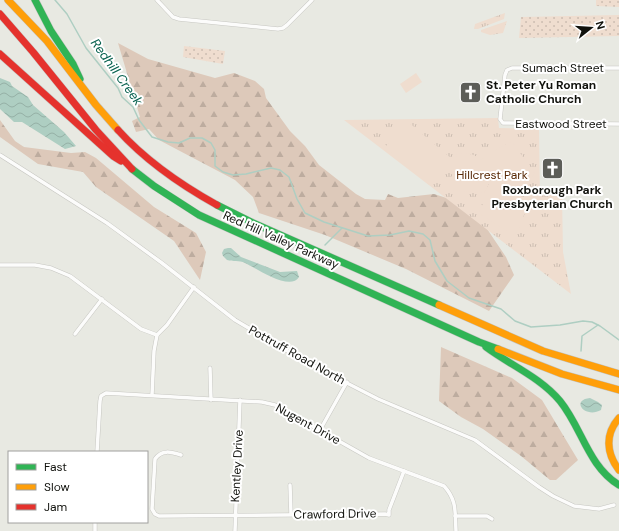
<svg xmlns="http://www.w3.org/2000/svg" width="619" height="531" font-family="'DM Sans',sans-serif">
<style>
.grass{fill:url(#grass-dots)}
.forest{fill:url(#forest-firs)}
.park{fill:url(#park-tufts)}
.pitch{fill:#efddcf}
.water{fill:url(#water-waves)}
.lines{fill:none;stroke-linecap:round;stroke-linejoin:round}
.stream{stroke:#aecec2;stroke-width:1.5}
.street-casing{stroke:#c7c7c2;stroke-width:4.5}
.fast-casing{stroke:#c3c3c0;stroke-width:8}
.slow-casing{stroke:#c3c3c0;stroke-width:8}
.jam-casing{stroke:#c3c3c0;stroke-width:8}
.street{stroke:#fcfcfb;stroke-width:3.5}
.fast{stroke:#30b455;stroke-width:7}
.slow{stroke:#ff9f0a;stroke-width:7}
.jam{stroke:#e5322d;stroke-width:7}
.labels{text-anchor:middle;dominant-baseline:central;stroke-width:4;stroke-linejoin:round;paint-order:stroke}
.street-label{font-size:12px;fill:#11120d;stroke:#fff}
.poi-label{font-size:12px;font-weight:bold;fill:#11120d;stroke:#fff;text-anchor:start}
.park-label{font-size:12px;fill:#582906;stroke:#fff}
.water-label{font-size:13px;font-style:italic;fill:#08624f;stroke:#fff}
</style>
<defs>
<pattern id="grass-dots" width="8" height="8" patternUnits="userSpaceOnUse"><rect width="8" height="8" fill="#efddcf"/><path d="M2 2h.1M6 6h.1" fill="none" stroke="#ccbdb1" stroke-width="1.8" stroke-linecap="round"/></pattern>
<pattern id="forest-firs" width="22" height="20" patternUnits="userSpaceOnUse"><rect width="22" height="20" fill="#ddc9ba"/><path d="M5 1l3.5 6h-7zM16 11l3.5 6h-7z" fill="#bdac9f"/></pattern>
<pattern id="park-tufts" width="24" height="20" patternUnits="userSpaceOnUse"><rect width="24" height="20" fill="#efddcf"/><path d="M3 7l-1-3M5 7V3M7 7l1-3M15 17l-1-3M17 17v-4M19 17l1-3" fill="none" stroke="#ccbdb1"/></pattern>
<pattern id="water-waves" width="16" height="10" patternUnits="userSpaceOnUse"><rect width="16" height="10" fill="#aecec2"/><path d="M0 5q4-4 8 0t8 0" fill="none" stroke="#95b0a6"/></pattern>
</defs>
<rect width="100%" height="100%" fill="#e8e9e2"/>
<!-- grass -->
<g class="grass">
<path d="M596,0H619V7L596,6Z"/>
<path d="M619,15V36L519,38L521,17Z"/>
<path d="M184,46L225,51L223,64L183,57Z"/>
</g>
<!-- forest -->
<g class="forest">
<path d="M118,43L148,59L215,78L234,73L255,81L264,89L266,98L290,131L305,146L319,165L356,194L365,199L385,200L388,194L398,198L434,194L456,201L479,217L506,257L514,275L489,311L406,269L325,235L259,213L253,197L235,180L159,140L149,129L136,132L132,121L140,117Z"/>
<path d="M0,120L15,141L24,147L71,153L85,152L96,158L154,207L196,233L206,252L200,280L174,241L96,187L83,172L38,164L0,137Z"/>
<path d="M441,347L512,378L542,400L578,460L556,480H550L521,456L483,429L461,417L439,401Z"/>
</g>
<!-- park -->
<g class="park">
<path d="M505,13L504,19L478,29H474L475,24Z"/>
<path d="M507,21L503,33L490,35L481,32V30Z"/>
<path d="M498,118L499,128L539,129L540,195H562L563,252L571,294L344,120Z"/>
</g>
<!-- pitch -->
<g class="pitch">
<path d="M416,73L422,82L406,93L400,84Z"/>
<path d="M407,121L452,159L430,185L385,147Z"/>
<path d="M509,142L513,143L535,174L526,181L514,186C529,201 527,219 514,235L480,214L479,210L497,183L489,179L488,186L484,193L451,190L449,187L457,154C466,153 474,153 481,160Z"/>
</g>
<!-- water -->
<g class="water">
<path d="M0,78L10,82L12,86L28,97L33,105L64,132L76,146L65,149L22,122H14L0,109Z"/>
<path d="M228,248H231L241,257L280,272L297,271L299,277C290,292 256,268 245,263C239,260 233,262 227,260L223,256L222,253L224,249Z"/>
<path d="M590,398L598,402L602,405L601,410C585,419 570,400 590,398Z"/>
</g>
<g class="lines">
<!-- stream -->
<g class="stream">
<path d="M55,0L67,14L86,48L118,88L122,97L133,107L139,120L152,137L168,142L179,143L190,138H202L211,143L215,150V166L223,172L233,175L246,174L271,168L280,170L289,177L297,199L305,213L324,222L368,236L390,235L409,231L423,234L430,240L435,261L447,281L469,298L501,309L515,321L531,327L560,325L583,321L592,322L600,326L619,340"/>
<path d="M325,245L342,228"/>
<path d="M581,351L582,336L598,325"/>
</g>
<defs>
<g id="street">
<path d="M157,0L173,17L179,19L278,29L283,28L287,25L312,0"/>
<path d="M619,68H512L507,70L505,75L500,119L503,123L619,124"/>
<path d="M0,155L107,223L162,263L235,320L308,363L378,399L475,440L539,487L553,496L574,506L599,509L614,505"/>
<path d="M0,265H35L51,268L70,276L141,329L157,335"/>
<path d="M75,334L102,299"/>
<path d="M210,368L211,400"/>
<path d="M152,395L154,351L157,335L167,325L194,287"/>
<path d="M320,430L347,382"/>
<path d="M97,452L100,401L101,396L106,393L262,402L275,405L369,458L444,486C457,500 455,512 456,531"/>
<path d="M181,455C171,452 162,449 155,459L152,509L155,514L159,516L385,514L389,515V510L404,471"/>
<path d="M290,485L291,514"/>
<path d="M455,516H487L492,519"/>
<path d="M95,522V531"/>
<path d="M235,531L240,400"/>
</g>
<g id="fast">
<path d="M35,0L51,31L73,64L80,79"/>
<path d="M132,169L154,186L199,215L479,342L498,349"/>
<path d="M217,205L251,222L439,305"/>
<path d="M486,347C510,365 540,377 560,401C582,428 588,466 619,485"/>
</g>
<g id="slow">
<path d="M8,0L47,41L96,105L118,130"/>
<path d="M439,305L543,351L619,374"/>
<path d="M498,349L562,374L619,390"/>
<path d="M619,418C605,434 606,453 619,470"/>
</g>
<g id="jam">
<path d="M0,14L33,52L96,130L132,169"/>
<path d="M0,54L113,156L121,161"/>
<path d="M118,130C146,161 181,185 217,205"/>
</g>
</defs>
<!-- street casing -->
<use href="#street" class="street-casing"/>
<!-- fast casing -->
<use href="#fast" class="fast-casing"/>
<!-- slow casing -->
<use href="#slow" class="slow-casing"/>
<!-- jam casing -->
<use href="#jam" class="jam-casing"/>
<!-- street -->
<use href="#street" class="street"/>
<!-- fast -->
<use href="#fast" class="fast"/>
<!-- slow -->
<use href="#slow" class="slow"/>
<!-- jam -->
<use href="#jam" class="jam"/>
</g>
<!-- icons -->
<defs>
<symbol id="church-square" viewBox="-11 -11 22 22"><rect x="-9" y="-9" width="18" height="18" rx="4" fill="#5c5d58" stroke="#fff"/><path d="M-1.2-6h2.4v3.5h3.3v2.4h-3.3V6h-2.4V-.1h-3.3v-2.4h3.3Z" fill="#fff"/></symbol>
</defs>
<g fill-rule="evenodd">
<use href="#church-square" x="458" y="80" width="25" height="25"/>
<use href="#church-square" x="540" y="156" width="25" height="25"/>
</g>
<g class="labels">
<!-- street labels -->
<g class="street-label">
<text x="563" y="68">Sumach Street</text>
<text x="561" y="124">Eastwood Street</text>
<text transform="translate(281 240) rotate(24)">Red Hill Valley Parkway</text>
<text transform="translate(297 355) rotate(29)">Pottruff Road North</text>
<text transform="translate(308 424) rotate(29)">Nugent Drive</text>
<text transform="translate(237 466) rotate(-87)">Kentley Drive</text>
<text transform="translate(335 514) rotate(-1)">Crawford Drive</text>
</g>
<!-- poi labels -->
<g class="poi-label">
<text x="486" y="85">St. Peter Yu Roman<tspan x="486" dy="14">Catholic Church</tspan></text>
<text x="552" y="190" text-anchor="middle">Roxborough Park<tspan x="552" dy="14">Presbyterian Church</tspan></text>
</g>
<!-- park labels -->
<g class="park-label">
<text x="492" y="175">Hillcrest Park</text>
</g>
<!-- water labels -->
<g class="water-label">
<text transform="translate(117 72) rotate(54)">Redhill Creek</text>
</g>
</g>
<!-- legend -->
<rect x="8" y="451" width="140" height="72" fill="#ffffff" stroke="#a0a09e"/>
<rect x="16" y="464" width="20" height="6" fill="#30b455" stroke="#a0a09e"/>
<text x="44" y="471" font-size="12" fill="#11120d">Fast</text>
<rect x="16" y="484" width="20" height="6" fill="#ff9f0a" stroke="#a0a09e"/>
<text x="44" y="491" font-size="12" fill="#11120d">Slow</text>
<rect x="16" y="504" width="20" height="6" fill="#e5322d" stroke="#a0a09e"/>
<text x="44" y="511" font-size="12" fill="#11120d">Jam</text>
<!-- north arrow -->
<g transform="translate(591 28) rotate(73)" stroke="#ffffff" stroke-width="3" paint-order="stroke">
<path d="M0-3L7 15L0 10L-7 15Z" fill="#11120d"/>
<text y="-6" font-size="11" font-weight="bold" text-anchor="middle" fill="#11120d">N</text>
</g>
</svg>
